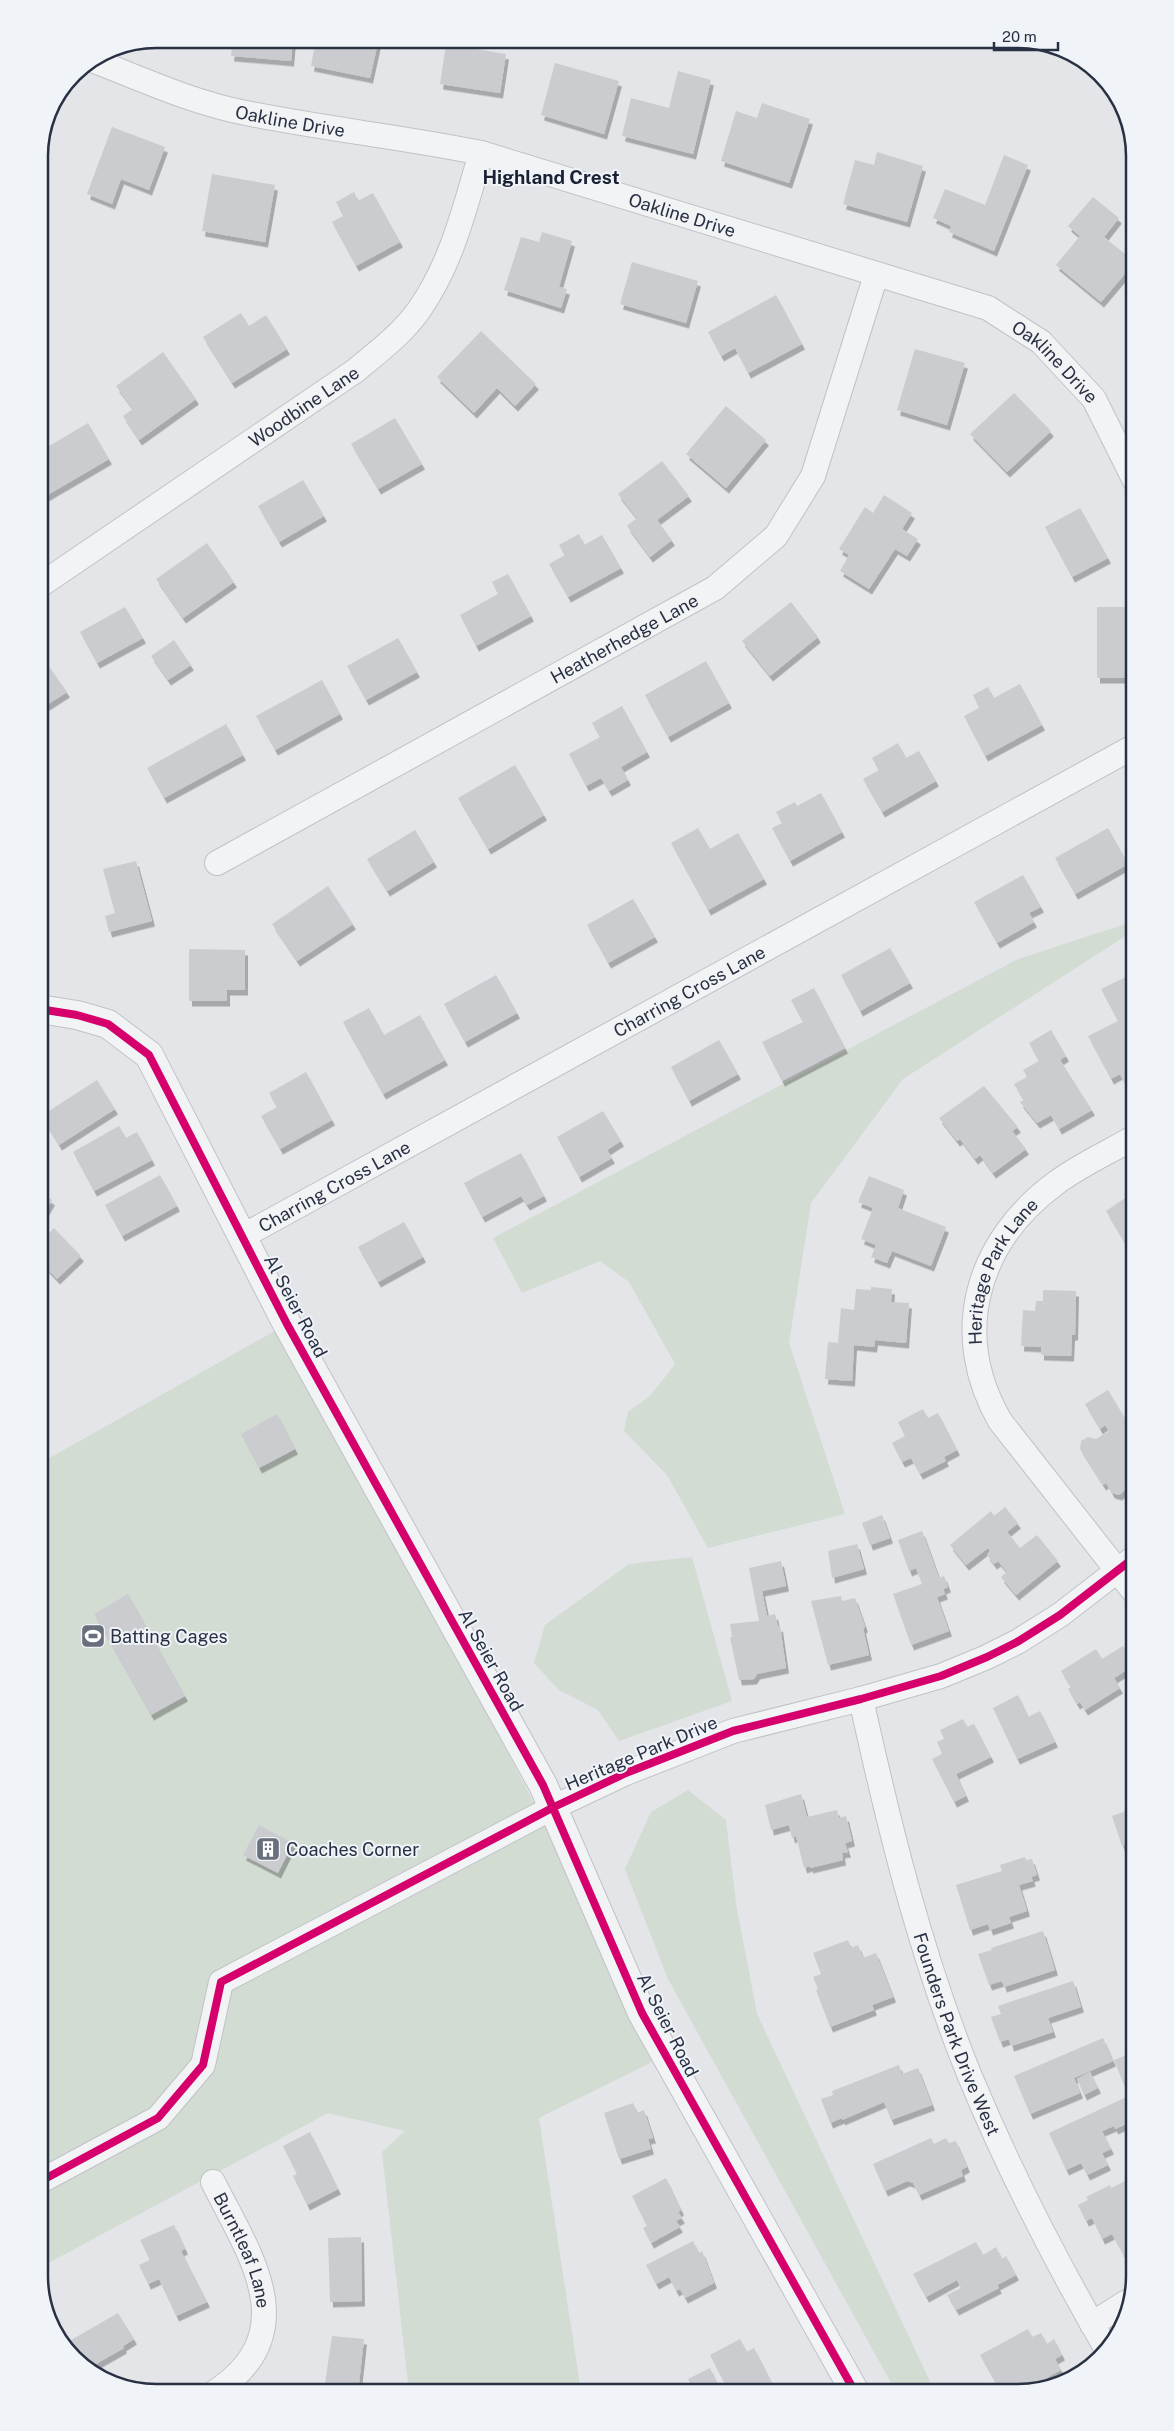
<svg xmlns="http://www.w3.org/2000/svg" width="1174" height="2431" font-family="'Public Sans',sans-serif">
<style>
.green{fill:#d2dcd3}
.building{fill:#caccd0;filter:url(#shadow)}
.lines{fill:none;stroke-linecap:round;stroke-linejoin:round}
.minor-casing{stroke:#c0c2c6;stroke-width:26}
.tertiary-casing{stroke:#c0c2c6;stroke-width:30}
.minor{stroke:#f2f3f5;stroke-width:24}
.tertiary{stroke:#f2f3f5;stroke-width:28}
.cycleway-casing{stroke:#f0f3f7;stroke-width:11}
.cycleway{stroke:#d6006c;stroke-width:8}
.labels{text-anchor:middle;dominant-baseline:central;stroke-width:4;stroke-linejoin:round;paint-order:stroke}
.street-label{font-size:18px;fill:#283043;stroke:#f0f3f7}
.poi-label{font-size:18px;fill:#283043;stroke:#f0f3f7;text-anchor:start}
.neighbourhood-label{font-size:19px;font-weight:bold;fill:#1a2134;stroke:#f0f3f7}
.rim{fill:none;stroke:#283043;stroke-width:2.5}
</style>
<defs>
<filter id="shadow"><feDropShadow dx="3" dy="5.5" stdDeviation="0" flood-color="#0004"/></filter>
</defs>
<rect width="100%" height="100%" fill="#e3e5e8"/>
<!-- green -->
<g class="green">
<path d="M1135,921V930L903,1079L811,1203L789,1343L845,1514L708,1548L667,1475L624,1431L628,1412L650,1396L675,1364L629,1282L600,1261L522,1293L493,1238L1018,959Z"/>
<path d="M287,1324L642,2013L658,2059L539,2118L581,2392H409L382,2152L405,2131L328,2113L39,2268V1464Z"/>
<path d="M692,1557L732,1701L619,1741L598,1710L559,1690L534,1663L545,1625L629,1564Z"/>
<path d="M688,1790L726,1820L736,1904L757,2014L935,2392H896L668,1979L625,1869L651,1812Z"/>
</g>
<!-- building -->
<g class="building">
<path d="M233,39H293L291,61L231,56Z"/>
<path d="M316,39H362L378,42L370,78L311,66Z"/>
<path d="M446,44L506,54L500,93L440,84Z"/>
<path d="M555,63L619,81L604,134L541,115Z"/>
<path d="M678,71L711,80L693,154L622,136L631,98L669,108Z"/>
<path d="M762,103L810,119L789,183L721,161L736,111L757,118Z"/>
<path d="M112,127L165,147L149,190L121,179L112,204L87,194Z"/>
<path d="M877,152L923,166L907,222L843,204L855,160L874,165Z"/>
<path d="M1004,155L1028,165L994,251L949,232L951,226L933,218L945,189L985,205Z"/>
<path d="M212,174L275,185L265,242L202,231Z"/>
<path d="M354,192L358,201L373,193L400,242L356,266L332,222L343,216L336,202Z"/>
<path d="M1093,197L1119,218L1104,237L1135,262L1101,302L1056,265L1080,236L1068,226Z"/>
<path d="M542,232L572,241L559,287L567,289L561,308L504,290L521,237L539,242Z"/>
<path d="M632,262L698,281L686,323L620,304Z"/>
<path d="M776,295L802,344L748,373L735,348L721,356L708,332Z"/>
<path d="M241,313L249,326L266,315L287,349L232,383L203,337Z"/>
<path d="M481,331L536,384L515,406L497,388L474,413L437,377Z"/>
<path d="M1135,335V353L1128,340Z"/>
<path d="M915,349L965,363L947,425L897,410Z"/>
<path d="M163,352L196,399L139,440L123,416L133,409L116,386Z"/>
<path d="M1014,393L1051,431L1007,472L970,434Z"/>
<path d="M726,406L766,440L726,488L686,454Z"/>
<path d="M395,418L422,464L378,489L351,444Z"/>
<path d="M88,423L109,459L39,500V452Z"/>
<path d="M662,461L689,496L657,520L672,540L650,557L627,526L637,518L618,494Z"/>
<path d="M303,480L324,516L279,542L258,506Z"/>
<path d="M884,495L912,513L902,529L918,539L907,556L895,549L869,589L840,571L849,555L839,549L865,507L873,513Z"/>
<path d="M1080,508L1108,558L1072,577L1045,527Z"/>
<path d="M579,534L584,545L602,535L621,568L568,597L549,564L565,555L559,545Z"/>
<path d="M207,543L234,582L183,618L156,579Z"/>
<path d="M508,574L531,616L476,646L460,615L498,594L492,582Z"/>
<path d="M791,602L818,637L770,676L742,641Z"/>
<path d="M125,607L143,638L97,663L80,632Z"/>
<rect x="1097" y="607" width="38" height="71"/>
<path d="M398,638L417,672L366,700L347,666Z"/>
<path d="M174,640L191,665L168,680L151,656Z"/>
<path d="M43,658L67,692L39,710V660Z"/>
<path d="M706,661L729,703L668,737L645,695Z"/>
<path d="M322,680L340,714L275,750L256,716Z"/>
<path d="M1020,684L1042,725L985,756L964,716L979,708L973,695L988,687L994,698Z"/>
<path d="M622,706L647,752L621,767L628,780L609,791L601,778L586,786L569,754L600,737L592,723Z"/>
<path d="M226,724L243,755L164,798L147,768Z"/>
<path d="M898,743L906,758L919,751L936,781L882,812L863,779L879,770L872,758Z"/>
<path d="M515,765L544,815L488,849L458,798Z"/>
<path d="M821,793L842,832L790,861L772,828L782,823L776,812L795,802L797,806Z"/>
<path d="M698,828L710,849L738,833L764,879L708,910L671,843Z"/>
<path d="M1108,828L1128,864L1075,894L1055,858Z"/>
<path d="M415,830L434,862L387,891L367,859Z"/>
<path d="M136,861L152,921L109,932L105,916L115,913L103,869Z"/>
<path d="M1023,875L1041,907L1029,913L1034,922L997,943L974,902Z"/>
<path d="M328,886L353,924L297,961L272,924Z"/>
<path d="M633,899L655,937L608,963L587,925Z"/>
<path d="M890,948L910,983L860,1011L841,975Z"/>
<path d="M189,949L245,950V990H227V1001H189Z"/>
<path d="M496,975L517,1013L465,1042L444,1004Z"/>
<path d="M1126,977L1135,995V1092L1130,1094L1120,1074L1111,1079L1088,1036L1118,1021L1101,989Z"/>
<path d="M814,988L845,1048L782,1081L762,1042L803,1022L791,1000Z"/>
<path d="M369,1008L384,1035L420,1015L445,1060L383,1094L343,1022Z"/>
<path d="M1051,1030L1066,1056L1060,1060L1092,1110L1059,1129L1051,1115L1037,1123L1020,1102L1024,1100L1014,1084L1027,1077L1023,1070L1039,1061L1029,1043Z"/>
<path d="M719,1040L738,1074L689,1101L671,1067Z"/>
<path d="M306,1072L332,1120L280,1149L261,1116L277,1107L269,1093Z"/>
<path d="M97,1080L115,1109L59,1145L41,1116Z"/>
<path d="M984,1086L1018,1127L1012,1131L1026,1149L993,1173L980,1155L975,1159L960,1139L957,1141L939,1118Z"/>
<path d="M603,1111L621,1141L607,1150L612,1158L579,1177L557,1137Z"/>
<path d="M119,1126L126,1138L137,1132L152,1160L94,1191L73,1152Z"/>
<path d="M521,1153L544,1196L527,1205L521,1196L482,1217L464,1183Z"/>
<path d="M160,1175L177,1206L122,1236L105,1205Z"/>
<path d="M869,1176L904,1190L898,1208L946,1227L931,1266L892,1251L887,1263L871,1257L876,1245L861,1239L873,1208L858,1202Z"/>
<path d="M39,1191L52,1200L39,1222Z"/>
<path d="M1131,1194H1135V1236L1125,1243L1106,1211Z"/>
<path d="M404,1222L423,1257L378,1282L358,1247Z"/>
<path d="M54,1228L81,1256L57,1279L39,1260V1243Z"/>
<path d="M871,1287L892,1289L891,1302L909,1303L906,1343L875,1340L874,1347L854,1345L852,1381L825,1379L828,1342L838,1343L841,1308L854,1310L856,1289L871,1290Z"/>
<path d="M1043,1290L1076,1291L1075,1335H1072L1071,1356L1041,1355V1347L1021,1346L1023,1310L1035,1311L1036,1301H1043Z"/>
<path d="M1108,1390L1135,1435V1482L1119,1495L1112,1493L1106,1483L1103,1485L1080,1449L1081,1441L1088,1437L1096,1439L1109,1431L1105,1425L1100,1429L1085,1404Z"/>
<path d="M923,1409L928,1418L938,1413L957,1450L944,1457L946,1461L920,1474L911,1458L902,1462L892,1443L905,1436L898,1422Z"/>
<path d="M277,1414L295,1449L259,1468L241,1434Z"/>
<path d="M1005,1507L1018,1523L1007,1532L1020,1548L1037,1535L1058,1561L1016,1595L1001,1577L1007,1572L998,1561L994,1564L987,1555L990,1551L988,1548L966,1565L950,1545L991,1511L994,1516Z"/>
<path d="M882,1515L890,1538L870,1545L862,1523Z"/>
<path d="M922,1531L939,1578L944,1576L948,1587L943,1589L945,1594L937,1597L949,1631L911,1645L893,1594L922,1584L916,1568L909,1571L898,1540Z"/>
<path d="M857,1544L864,1569L832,1578L828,1551Z"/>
<path d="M781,1561L786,1586L762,1591L767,1616L775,1614L778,1627L780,1626L786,1668L757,1674L754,1679L739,1680L730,1637H732L730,1624L759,1621L749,1568Z"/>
<path d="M128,1594L185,1696L151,1715L94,1614Z"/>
<path d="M841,1596L842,1601L855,1598L865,1627L863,1628L869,1655L828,1665L811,1601Z"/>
<path d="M1123,1646L1135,1665L1114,1678L1120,1688L1085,1710L1080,1702L1077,1704L1068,1689L1071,1687L1061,1671L1096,1649L1102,1659Z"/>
<path d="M1018,1695L1028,1717L1040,1711L1055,1742L1017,1759L993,1708Z"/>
<path d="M963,1719L967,1727L974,1724L991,1757L956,1774L966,1796L954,1802L932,1759L942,1754L937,1742L944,1739L940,1730Z"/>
<path d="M801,1794L807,1817L837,1810L839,1818L846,1816L852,1841L845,1843L848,1852L842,1853L843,1860L810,1868V1866L804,1868L796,1836L792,1838L789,1825L771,1830L765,1805Z"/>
<path d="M1135,1808V1841L1122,1846L1112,1816Z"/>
<path d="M259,1825L293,1843L278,1873L243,1855Z"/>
<path d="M1135,1852V1873L1129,1854Z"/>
<path d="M1025,1857L1026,1860L1032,1859L1037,1875L1031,1877L1033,1881L1019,1885L1027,1911L1009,1917L1011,1923L990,1930L988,1924L970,1930L956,1885L1002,1871L1000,1865Z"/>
<path d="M1043,1931L1055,1970L1004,1987L1002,1981L989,1985L978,1954L992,1950L991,1948Z"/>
<path d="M848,1940L851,1948L858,1945L863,1958L876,1953L893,1997L872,2005L874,2010L830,2027L816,1990L818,1989L813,1977L821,1974L813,1953Z"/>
<path d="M1073,1981L1081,2007L1048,2018L1053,2032L1011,2046L1009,2039L1000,2042L991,2017L1001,2014L998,2006Z"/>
<path d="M1103,2038L1113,2061L1074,2078L1080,2093L1030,2114L1014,2076Z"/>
<path d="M1129,2054L1135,2067V2083L1125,2087L1114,2060Z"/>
<path d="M899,2065L902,2074L918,2068L932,2105L891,2120L884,2102L842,2120V2118L830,2123L821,2099L833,2095L832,2091Z"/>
<path d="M1090,2072L1098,2088L1084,2095L1077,2079Z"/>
<path d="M1133,2094L1135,2099V2120L1115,2129L1114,2126L1102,2131L1111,2149L1102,2153L1108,2165L1087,2175L1081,2163L1066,2170L1049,2133Z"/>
<path d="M633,2103L637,2113L644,2110L653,2138L648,2139L651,2149L619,2159L604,2113Z"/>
<path d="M310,2132L338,2189L307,2205L293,2176L297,2174L283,2146Z"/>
<path d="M931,2138L934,2144L946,2138L949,2143L956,2141L967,2167L961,2170L963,2176L919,2195L913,2183L907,2181L885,2191L873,2164Z"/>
<path d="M666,2178L681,2210L678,2212L682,2218L676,2221L680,2227L651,2243L643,2228L647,2226L632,2196Z"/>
<path d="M1125,2181L1135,2201V2222L1133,2223L1135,2228V2250L1124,2256L1112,2234L1102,2239L1092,2218L1086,2221L1078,2205L1088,2200L1086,2197L1110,2185L1111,2188Z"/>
<path d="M174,2225L185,2249L181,2251L207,2302L176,2316L159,2279L148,2284L139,2265L150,2260L140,2240Z"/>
<path d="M361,2237L362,2301L330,2302L328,2238Z"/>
<path d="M693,2241L699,2253L702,2251L714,2283L685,2298L680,2289L676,2291L669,2277L656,2284L646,2265Z"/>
<path d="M976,2242L983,2255L996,2247L1002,2259L1006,2256L1016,2275L997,2285L999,2288L956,2310L947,2295L961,2288L957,2280L926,2297L913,2274Z"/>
<path d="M118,2313L134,2339L123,2346L124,2348L87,2369L66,2343Z"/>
<path d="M1028,2329L1032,2337L1041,2333L1047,2344L1054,2339L1062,2355L1055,2359L1061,2370L1022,2391L1001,2392L980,2355Z"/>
<path d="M332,2336L364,2339L358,2392H326L324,2390Z"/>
<path d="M740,2339L747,2352L754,2348L772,2383L765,2387L767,2392H729L710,2355Z"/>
<path d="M710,2368L720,2389L714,2392H694L688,2379Z"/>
</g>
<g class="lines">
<defs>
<g id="minor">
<path id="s1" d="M92,60C142,79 193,103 246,113C324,129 403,137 481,153L988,308L1041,342L1094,399L1135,481"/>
<path id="s2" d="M39,586L355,371C378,352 402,334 419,310C452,263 465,207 481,153"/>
<path id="s3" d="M217,863L715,588L776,536L813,476L876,275"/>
<path id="s4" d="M243,1236L1135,746"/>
<path id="s5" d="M1135,1593L1000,1421C950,1334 976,1242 1056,1183C1080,1165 1109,1152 1135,1137"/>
<path id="s6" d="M861,1699C889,1826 920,1953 969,2074C1008,2168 1055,2260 1106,2348"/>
<path d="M39,2182L158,2118L203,2065L221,1982L554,1807L626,1773L733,1731L861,1699L941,1676L987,1657L1017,1642L1060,1615L1135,1557"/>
<path id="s7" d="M213,2182C249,2254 306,2332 215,2392"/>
<path d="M1092,2324L1127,2302"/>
</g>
<path id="tertiary" d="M39,1009L77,1015L108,1024L149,1055L287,1324L543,1785L642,2013L855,2392"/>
</defs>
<!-- minor casing -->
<use href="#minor" class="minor-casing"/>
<!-- tertiary casing -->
<use href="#tertiary" class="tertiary-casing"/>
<!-- minor -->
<use href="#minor" class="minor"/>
<!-- tertiary -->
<use href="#tertiary" class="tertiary"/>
<defs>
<g id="cycleway">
<path d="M39,1009L77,1015L108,1024L149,1055L287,1324L543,1785L642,2013L855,2392"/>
<path d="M39,2182L158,2118L203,2065L221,1982L554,1807L626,1773L733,1731L861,1699L941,1676L987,1657L1017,1642L1060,1615L1135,1557"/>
</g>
</defs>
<!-- cycleway casing -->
<use href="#cycleway" class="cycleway-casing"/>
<!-- cycleway -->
<use href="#cycleway" class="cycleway"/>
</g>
<!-- icons -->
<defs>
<symbol id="stadium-square" viewBox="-11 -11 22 22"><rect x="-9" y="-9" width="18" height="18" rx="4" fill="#696f7d" stroke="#f0f3f7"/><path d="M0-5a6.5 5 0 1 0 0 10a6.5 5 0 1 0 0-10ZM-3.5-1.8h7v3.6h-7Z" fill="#fff"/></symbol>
<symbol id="building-square" viewBox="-11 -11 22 22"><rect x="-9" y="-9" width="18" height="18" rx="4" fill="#696f7d" stroke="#f0f3f7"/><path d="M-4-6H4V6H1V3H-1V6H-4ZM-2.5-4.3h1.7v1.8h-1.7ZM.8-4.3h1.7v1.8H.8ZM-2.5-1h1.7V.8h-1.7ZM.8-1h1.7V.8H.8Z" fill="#fff"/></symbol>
</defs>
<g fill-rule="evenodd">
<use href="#stadium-square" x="79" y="1622" width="28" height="28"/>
<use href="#building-square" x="254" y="1835" width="28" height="28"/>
</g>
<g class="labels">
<!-- street labels -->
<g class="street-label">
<text stroke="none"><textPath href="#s1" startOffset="208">Oakline Drive</textPath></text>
<text stroke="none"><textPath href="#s1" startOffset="612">Oakline Drive</textPath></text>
<text stroke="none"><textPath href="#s1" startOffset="1018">Oakline Drive</textPath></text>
<text stroke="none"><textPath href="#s2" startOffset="320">Woodbine Lane</textPath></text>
<text stroke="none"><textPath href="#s3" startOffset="465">Heatherhedge Lane</textPath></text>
<text stroke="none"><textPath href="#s4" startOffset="509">Charring Cross Lane</textPath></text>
<text stroke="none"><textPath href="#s4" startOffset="104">Charring Cross Lane</textPath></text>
<text stroke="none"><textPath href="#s5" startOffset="380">Heritage Park Lane</textPath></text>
<text transform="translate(296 1306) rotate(62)">Al Seier Road</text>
<text transform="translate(491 1660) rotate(61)">Al Seier Road</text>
<text transform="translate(641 1753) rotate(-23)">Heritage Park Drive</text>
<text transform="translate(668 2025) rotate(63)">Al Seier Road</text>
<text stroke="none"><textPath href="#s6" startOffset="349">Founders Park Drive West</textPath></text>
<text stroke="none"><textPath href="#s7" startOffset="75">Burntleaf Lane</textPath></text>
</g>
<!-- poi labels -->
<g class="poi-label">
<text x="110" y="1636">Batting Cages</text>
<text x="286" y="1849">Coaches Corner</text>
</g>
<!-- neighbourhood labels -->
<g class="neighbourhood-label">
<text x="551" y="177">Highland Crest</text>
</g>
</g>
<!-- crop -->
<path d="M0 0H1174V2431H0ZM156 48H1018A108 108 0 0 1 1126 156V2276A108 108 0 0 1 1018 2384H156A108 108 0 0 1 48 2276V156A108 108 0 0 1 156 48Z" fill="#f0f3f7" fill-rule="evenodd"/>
<path class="rim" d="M156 48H1018A108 108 0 0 1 1126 156V2276A108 108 0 0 1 1018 2384H156A108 108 0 0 1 48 2276V156A108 108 0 0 1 156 48Z"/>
<!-- scale -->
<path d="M994 42v8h64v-8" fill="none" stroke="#283043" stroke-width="2.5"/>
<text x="1002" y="42" font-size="15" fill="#283043" stroke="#f0f3f7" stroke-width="4" paint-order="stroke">20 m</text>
</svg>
